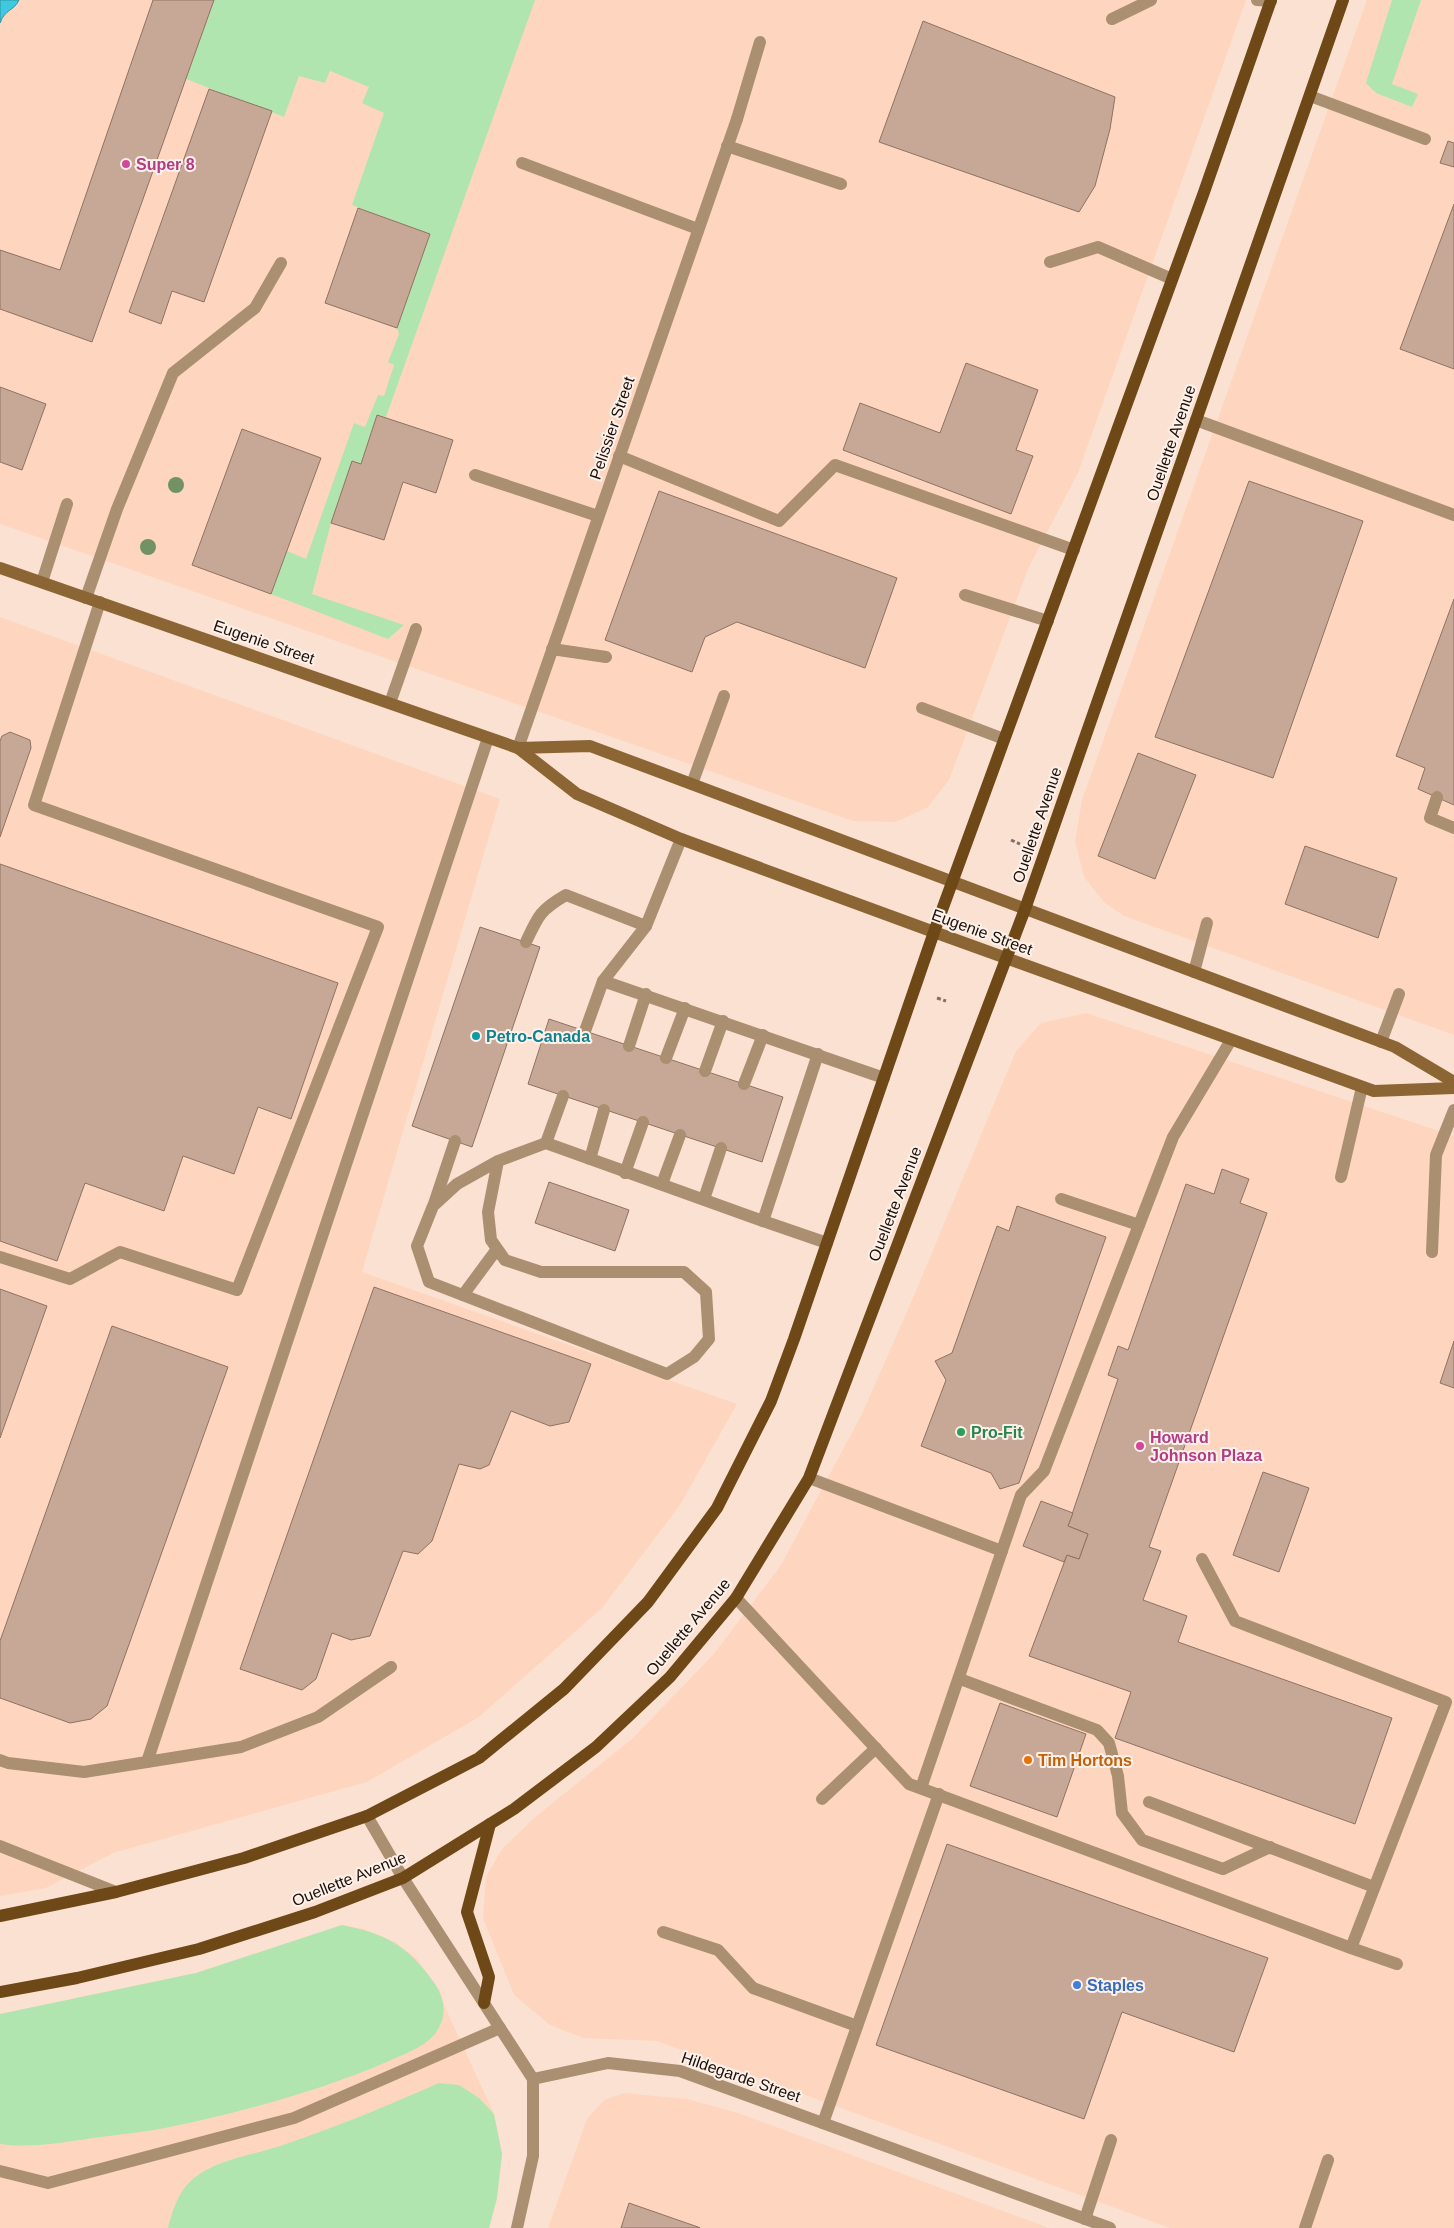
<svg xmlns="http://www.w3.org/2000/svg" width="1454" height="2228" font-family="Arial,sans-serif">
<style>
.built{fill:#fed6c0}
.green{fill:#b1e5af}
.water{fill:#3dcae1;stroke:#3392a0}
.building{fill:#c7a897;stroke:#8f7262}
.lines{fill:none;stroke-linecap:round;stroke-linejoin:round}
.path{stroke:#827066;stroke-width:3;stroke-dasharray:4 2.5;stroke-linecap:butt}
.lane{stroke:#aa8f71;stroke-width:12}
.street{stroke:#aa8f71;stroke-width:12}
.secondary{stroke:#8c6535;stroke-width:12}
.primary{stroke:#6e4917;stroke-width:12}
.tree{fill:#729165}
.hotel-dot{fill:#d1479c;stroke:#fef1e9;stroke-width:2}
.culture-dot{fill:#0f9aa8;stroke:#fef1e9;stroke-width:2}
.leisure-dot{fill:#2e9e5b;stroke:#fef1e9;stroke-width:2}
.food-dot{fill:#e8710a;stroke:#fef1e9;stroke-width:2}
.shop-dot{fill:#3f7fe0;stroke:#fef1e9;stroke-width:2}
.labels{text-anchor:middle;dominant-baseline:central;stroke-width:4;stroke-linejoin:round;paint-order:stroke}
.hotel-label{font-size:16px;font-weight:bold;fill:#b23c85;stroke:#fef1e9;text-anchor:start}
.street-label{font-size:16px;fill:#1b100a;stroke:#fef1e9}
.culture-label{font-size:16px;font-weight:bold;fill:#0d838f;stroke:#fef1e9;text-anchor:start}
.leisure-label{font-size:16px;font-weight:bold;fill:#27864d;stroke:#fef1e9;text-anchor:start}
.food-label{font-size:16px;font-weight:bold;fill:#c56008;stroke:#fef1e9;text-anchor:start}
.shop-label{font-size:16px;font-weight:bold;fill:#366cbe;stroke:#fef1e9;text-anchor:start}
</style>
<rect width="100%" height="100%" fill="#fbe1d2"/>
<!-- built -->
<g class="built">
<path d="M0,0H1246L1078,473L1028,569L949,780L928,807L896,822L853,821L0,524Z"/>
<path d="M1367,0H1454V1035L1124,916L1105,903L1084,877L1075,841L1082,800Z"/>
<path d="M0,617L500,799L362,1272L737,1404L680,1505L602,1608L479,1717L367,1782L113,1853L46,1888L0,1896Z"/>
<path d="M1086,1013L1454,1136V2228H1170L657,2041L583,2038L550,2025L514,1995L483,1918L486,1877L502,1849L533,1819L633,1738L713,1655L781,1565L862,1414L916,1291L1016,1051L1041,1023Z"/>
<path d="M342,1925L364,1929L395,1942L417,1959L440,1990L444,2005L494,2114L502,2154L497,2198L489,2228H0V2014L196,1973Z"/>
<path d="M624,2093L687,2099L738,2113L1049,2228H548L587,2119L604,2100Z"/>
</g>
<!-- green -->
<g class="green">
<path d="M214,0H535L386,417L377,415L361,464L352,461L331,523L312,594L404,625L388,639L271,594L287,551L306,559L354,423L365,427L378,395L384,396L394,365L388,362L399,334L397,328L430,234L352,205L384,113L362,103L369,87L330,71L325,83L299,76L284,117L186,79Z"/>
<path d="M1392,0H1421L1392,84L1418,94L1412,107L1376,93L1366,83Z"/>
<path d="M342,1925C385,1934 406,1944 432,1980C445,1997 449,2017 434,2035C423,2048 404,2054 389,2061C318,2092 240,2112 165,2128C144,2132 122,2134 101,2137C69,2141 33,2149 0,2144V2014L196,1973Z"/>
<path d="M439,2083L459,2085L479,2098L494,2114L502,2154L497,2198L489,2228H168C173,2210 178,2191 194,2178C218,2159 254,2155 283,2145C336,2127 387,2106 439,2083Z"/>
</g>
<!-- water -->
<path class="water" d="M0,0H19C14,11 5,9 0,23Z"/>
<!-- building -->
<g class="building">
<path d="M153,0H214L92,342L0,309V250L60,270Z"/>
<path d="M923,21L1115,97L1110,129L1095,186L1079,212L879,142Z"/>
<path d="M209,89L272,111L204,302L172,291L161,324L129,312Z"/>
<path d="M1448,141L1454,143V167L1440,163Z"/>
<path d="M1454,204V369L1400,349Z"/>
<path d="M358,208L430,234L397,328L325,303Z"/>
<path d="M966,363L1038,390L1016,450L1033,456L1011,514L843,450L860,403L940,433Z"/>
<path d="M0,387L46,404L22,470L0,462Z"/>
<path d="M377,415L453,440L436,493L403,482L384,540L331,523L352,461L361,464Z"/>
<path d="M242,429L321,458L271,594L192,565Z"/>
<path d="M1249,481L1363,521L1273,778L1155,737Z"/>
<path d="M659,491L897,578L865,668L737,622L705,637L692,672L605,640Z"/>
<path d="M1454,599V805L1418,789L1425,768L1396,756Z"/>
<path d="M10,732L30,740L31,748L0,837V741L2,736Z"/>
<path d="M1138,753L1196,775L1155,879L1098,856Z"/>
<path d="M1305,846L1397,878L1378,938L1285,904Z"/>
<path d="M0,864L338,983L291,1119L258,1107L234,1174L183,1156L164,1211L85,1183L57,1261L0,1241Z"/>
<path d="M480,927L540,947L472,1147L412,1126Z"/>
<path d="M549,1019L783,1097L762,1162L528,1084Z"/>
<path d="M1222,1169L1249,1179L1240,1203L1267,1213L1149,1547L1161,1551L1143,1600L1187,1616L1178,1642L1392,1718L1355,1824L1115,1738L1131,1692L1029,1656L1067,1555L1079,1559L1088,1534L1068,1526L1118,1379L1108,1375L1118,1346L1128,1350L1186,1184L1214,1194Z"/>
<path d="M549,1182L629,1210L615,1251L535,1223Z"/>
<path d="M1017,1206L1106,1237L1019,1483L1000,1489L991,1473L921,1446L946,1380L935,1361L952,1353L997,1226L1009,1231Z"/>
<path d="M374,1287L591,1364L569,1422L550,1426L511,1411L489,1465L480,1469L459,1464L432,1541L418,1554L403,1551L370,1636L351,1640L332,1633L316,1679L302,1690L240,1669Z"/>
<path d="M0,1289L47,1306L0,1438Z"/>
<path d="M112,1326L228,1367L107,1706L91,1719L70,1723L0,1698V1641Z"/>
<path d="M1454,1341V1388L1440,1383Z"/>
<path d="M1263,1472L1309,1488L1279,1572L1233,1555Z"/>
<path d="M1041,1501L1073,1513L1068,1526L1088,1534L1079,1559L1067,1555L1064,1562L1023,1546Z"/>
<path d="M1000,1703L1086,1734L1057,1817L970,1786Z"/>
<path d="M947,1844L1268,1958L1234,2052L1122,2012L1084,2119L876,2045Z"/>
<path d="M629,2203L698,2227L700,2228H621Z"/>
</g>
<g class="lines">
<!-- path -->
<g class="path">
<path d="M1011,840L1020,844"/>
<path d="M937,998L946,1001"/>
</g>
<!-- lane -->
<g class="lane">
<path d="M1257,0L1271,1"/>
<path d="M1112,19L1151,0"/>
<path d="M1310,96L1425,139"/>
<path d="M737,119L760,42"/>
<path d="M727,146L841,184"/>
<path d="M522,163L698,229"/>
<path d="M1050,262L1098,247L1172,279"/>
<path d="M1196,420L1454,515"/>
<path d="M619,456L779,521L835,465L1074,550"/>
<path d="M475,475L598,516"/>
<path d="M42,582L67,504"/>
<path d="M965,595L1048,621"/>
<path d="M86,598L117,509L173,373L255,308L281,263"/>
<path d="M552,649L606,657"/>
<path d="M390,703L416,629"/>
<path d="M922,708L1004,739"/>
<path d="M692,784L724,696"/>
<path d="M1437,797L1430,818L1454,828"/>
<path d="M526,942C538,916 540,910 566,895L646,926"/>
<path d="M1194,972L1207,923"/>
<path d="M603,981L646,926L681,839"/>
<path d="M585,1031L603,981L884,1078"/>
<path d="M1381,1042L1399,994"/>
<path d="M629,1046L646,994"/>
<path d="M666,1058L685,1008"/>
<path d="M705,1071L723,1021"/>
<path d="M744,1084L763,1035"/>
<path d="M546,1143L563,1096"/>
<path d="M590,1159L604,1110"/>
<path d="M498,1161L488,1212L491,1240L505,1260L541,1272H684L706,1292L709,1339L694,1357L667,1374L429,1282L417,1246L433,1206L457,1184L498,1161L546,1143L763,1221L818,1054"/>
<path d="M625,1173L643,1122"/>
<path d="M1341,1177L1362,1087"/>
<path d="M662,1184L680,1135"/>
<path d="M704,1199L721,1148"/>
<path d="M1061,1199L1139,1225"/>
<path d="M434,1204L455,1141"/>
<path d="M763,1221L827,1243"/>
<path d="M1432,1252L1436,1155L1454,1110"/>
<path d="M0,1257L70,1279L120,1252L237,1290L378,927L34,805L100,602"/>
<path d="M463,1295L497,1249"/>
<path d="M809,1478L1002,1551"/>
<path d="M736,1598L909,1784L1351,1948L1446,1702L1235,1621L1202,1559"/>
<path d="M960,1679L1097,1730L1109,1743L1118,1776L1122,1813L1142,1840L1223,1869L1270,1847"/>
<path d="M0,1760L8,1763L84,1772L241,1747L318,1717L391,1667"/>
<path d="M147,1762L488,738"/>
<path d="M921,1788L1021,1495L1044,1471L1173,1137L1231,1040"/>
<path d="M822,1799L876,1748"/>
<path d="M1149,1802L1374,1887"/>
<path d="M0,1846L116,1892"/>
<path d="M663,1932L718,1950L753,1988L857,2026"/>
<path d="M1351,1948L1397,1964"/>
<path d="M823,2123L939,1794"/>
<path d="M0,2171L48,2183L294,2118L500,2028"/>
<path d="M1085,2219L1111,2140"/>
<path d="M1305,2228L1328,2160"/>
</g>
<!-- street -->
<g class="street">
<path d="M518,748L737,119"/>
<path d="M367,1816L403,1878L533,2079"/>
<path d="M533,2079L608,2063L680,2071L1110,2228"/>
<path d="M517,2228L533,2156V2079"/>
</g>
<!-- secondary -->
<g class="secondary">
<path d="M0,568L518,748L590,746L1395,1047L1454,1082"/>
<path d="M518,748L577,794L681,839L934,932L1374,1091L1454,1088"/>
</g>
<!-- primary -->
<g class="primary">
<path d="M0,1916L116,1892L244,1858L367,1816L479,1758L564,1689L648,1602L717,1508L771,1401L794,1339L934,932L1203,195L1271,0"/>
<path d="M0,1992L77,1978L199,1949L315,1912L403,1878L514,1809L596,1747L670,1677L736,1598L809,1478L1025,909L1343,0"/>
<path d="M484,2003L489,1977L467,1912L490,1824"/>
</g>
</g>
<!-- trees -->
<g class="tree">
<circle cx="176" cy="485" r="8"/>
<circle cx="148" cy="547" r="8"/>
</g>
<!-- markers -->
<g class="hotel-dot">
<circle cx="126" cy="164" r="5"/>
<circle cx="1140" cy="1446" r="5"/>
</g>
<circle class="culture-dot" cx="476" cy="1036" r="5"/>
<circle class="leisure-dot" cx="961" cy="1432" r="5"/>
<circle class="food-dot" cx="1028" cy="1760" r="5"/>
<circle class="shop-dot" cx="1077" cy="1985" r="5"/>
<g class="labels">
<!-- hotel labels -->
<g class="hotel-label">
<text x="136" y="164">Super 8</text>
<text x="1150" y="1437">Howard<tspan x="1150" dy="18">Johnson Plaza</tspan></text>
</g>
<!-- street labels -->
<g class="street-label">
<text transform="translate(612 428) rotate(-71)">Pelissier Street</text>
<text transform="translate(1171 443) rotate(-71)">Ouellette Avenue</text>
<text transform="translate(264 642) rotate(19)">Eugenie Street</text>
<text transform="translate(1037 825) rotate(-71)">Ouellette Avenue</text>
<text transform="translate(982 932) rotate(20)">Eugenie Street</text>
<text transform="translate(895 1204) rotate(-69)">Ouellette Avenue</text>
<text transform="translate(688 1627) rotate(-50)">Ouellette Avenue</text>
<text transform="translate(349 1879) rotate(-22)">Ouellette Avenue</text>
<text transform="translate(741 2077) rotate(19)">Hildegarde Street</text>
</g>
<!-- culture labels -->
<g class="culture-label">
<text x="486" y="1036">Petro-Canada</text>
</g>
<!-- leisure labels -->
<g class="leisure-label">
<text x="971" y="1432">Pro-Fit</text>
</g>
<!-- food labels -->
<g class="food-label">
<text x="1038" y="1760">Tim Hortons</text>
</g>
<!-- shop labels -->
<g class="shop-label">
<text x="1087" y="1985">Staples</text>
</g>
</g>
</svg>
